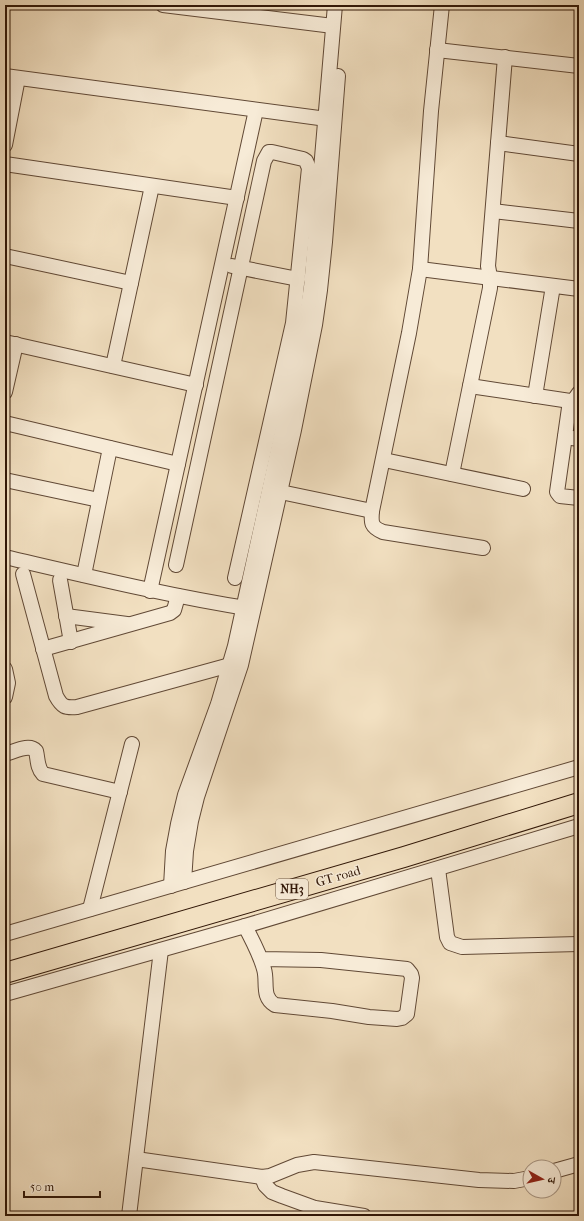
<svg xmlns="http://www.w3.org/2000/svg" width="584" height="1221" font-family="'IM FELL French Canon','Noto Serif Devanagari',serif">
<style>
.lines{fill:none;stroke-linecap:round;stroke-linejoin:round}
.minor-casing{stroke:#614936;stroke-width:16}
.highway-casing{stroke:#311707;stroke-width:22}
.minor{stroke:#f7ebd7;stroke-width:14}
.highway{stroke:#f2e0c1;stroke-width:20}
.labels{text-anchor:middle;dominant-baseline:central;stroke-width:3;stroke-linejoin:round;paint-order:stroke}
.shield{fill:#f7ebd7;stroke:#6c5745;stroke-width:1}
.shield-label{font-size:12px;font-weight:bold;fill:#311707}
.street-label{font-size:13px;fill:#311707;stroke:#f7ebd7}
</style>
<rect width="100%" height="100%" fill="#f2e0c1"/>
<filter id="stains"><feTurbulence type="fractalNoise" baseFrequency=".005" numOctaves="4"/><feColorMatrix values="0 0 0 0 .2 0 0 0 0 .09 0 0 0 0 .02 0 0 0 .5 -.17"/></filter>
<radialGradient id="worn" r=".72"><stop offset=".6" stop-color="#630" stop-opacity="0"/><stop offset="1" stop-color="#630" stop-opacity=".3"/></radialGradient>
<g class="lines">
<defs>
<g id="minor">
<path d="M163,5L333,26"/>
<path d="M442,5L431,111L420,269L409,333L372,511C371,523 371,527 383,532L483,548"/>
<path d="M437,50L579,66"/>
<path d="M5,76L334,120"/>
<path d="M498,143L579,154"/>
<path d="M5,145L18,78"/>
<path d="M5,164L237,198"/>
<path d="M493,211L579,221"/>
<path d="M5,256L131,283"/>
<path d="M232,266L298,279"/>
<path d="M420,269L579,289"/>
<path d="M5,342L196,385"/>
<path d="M113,366L152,186"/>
<path d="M470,386L570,401L574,400L579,393"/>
<path d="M5,392L16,344"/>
<path d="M535,396L553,286"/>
<path d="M570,401L557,492L560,496L579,498"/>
<path d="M5,423L178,464"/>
<path d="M565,437L579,439"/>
<path d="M384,460L523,489"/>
<path d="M452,474L490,288V277L488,266L505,57"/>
<path d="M5,480L99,500"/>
<path d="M271,490L372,511"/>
<path d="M5,557C87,576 169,596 252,609"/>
<path d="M176,565L264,161L269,152H272L303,159L306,161L309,168L293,323L235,578"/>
<path d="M23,574L56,696C62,707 65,708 77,707L230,665"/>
<path d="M84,575L110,448"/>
<path d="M60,580L71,642"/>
<path d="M150,591L256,110"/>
<path d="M66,616L127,624"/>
<path d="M43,649L170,613L174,610L178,596"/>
<path d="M5,669L8,683L5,697"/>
<path d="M5,754C14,752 29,743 36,751C38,759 37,768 43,774L120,792"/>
<path d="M438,869L447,937L450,943L462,947L579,944"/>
<path d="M184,882L186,851L191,821L197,797L241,665L294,430L315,325L320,290L325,242L338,76"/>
<path d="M171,886L173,851L178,824L185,795L218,704L235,646L305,326L311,287L335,5"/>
<path d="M90,909L132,744"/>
<path d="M245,926C252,940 260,954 264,969C268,982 261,997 275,1005L332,1011L369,1017L397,1019L402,1018L407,1014L412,978L411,974L407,969L321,960L261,959"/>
<path d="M5,934L579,767"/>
<path d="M5,994L245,926L579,826"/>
<path d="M136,1159L262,1177L270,1176L297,1165L314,1162L479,1180L514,1181L530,1178"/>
<path d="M554,1171L579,1164"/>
<path d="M262,1177L265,1185L272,1192L282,1196L315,1208L364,1216"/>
<path d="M129,1216L161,950"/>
</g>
<path id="highway" d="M5,973L404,857L579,803"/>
</defs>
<!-- minor casing -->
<use href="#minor" class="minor-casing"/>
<!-- highway casing -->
<use href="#highway" class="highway-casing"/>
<!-- minor -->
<use href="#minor" class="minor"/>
<!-- highway -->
<use href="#highway" class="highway"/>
</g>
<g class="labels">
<!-- shield labels -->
<rect class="shield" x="276" y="879" width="32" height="20" rx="3"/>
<g class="shield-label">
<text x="292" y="889">NH3</text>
</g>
<!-- street labels -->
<g class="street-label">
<text transform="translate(338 876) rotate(-16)">GT road</text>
</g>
</g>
<!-- margin -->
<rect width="584" height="1221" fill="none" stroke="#f2e0c1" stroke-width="20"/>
<rect x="6" y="6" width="572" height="1209" fill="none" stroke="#311707" stroke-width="2"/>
<rect x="10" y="10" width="564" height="1201" fill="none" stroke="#311707"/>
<!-- north arrow -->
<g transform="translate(542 1179) rotate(98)"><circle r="19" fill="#f7ebd7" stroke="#a89684"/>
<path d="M0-3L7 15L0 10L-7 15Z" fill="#8f2418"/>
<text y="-6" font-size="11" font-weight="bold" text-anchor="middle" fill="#311707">उ</text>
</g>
<!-- scale -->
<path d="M24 1191v6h76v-6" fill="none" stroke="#311707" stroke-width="2"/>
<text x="30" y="1191" font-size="12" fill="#311707" stroke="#f7ebd7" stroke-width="3" paint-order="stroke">50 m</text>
<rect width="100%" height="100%" filter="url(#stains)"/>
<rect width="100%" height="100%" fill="url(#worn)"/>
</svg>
